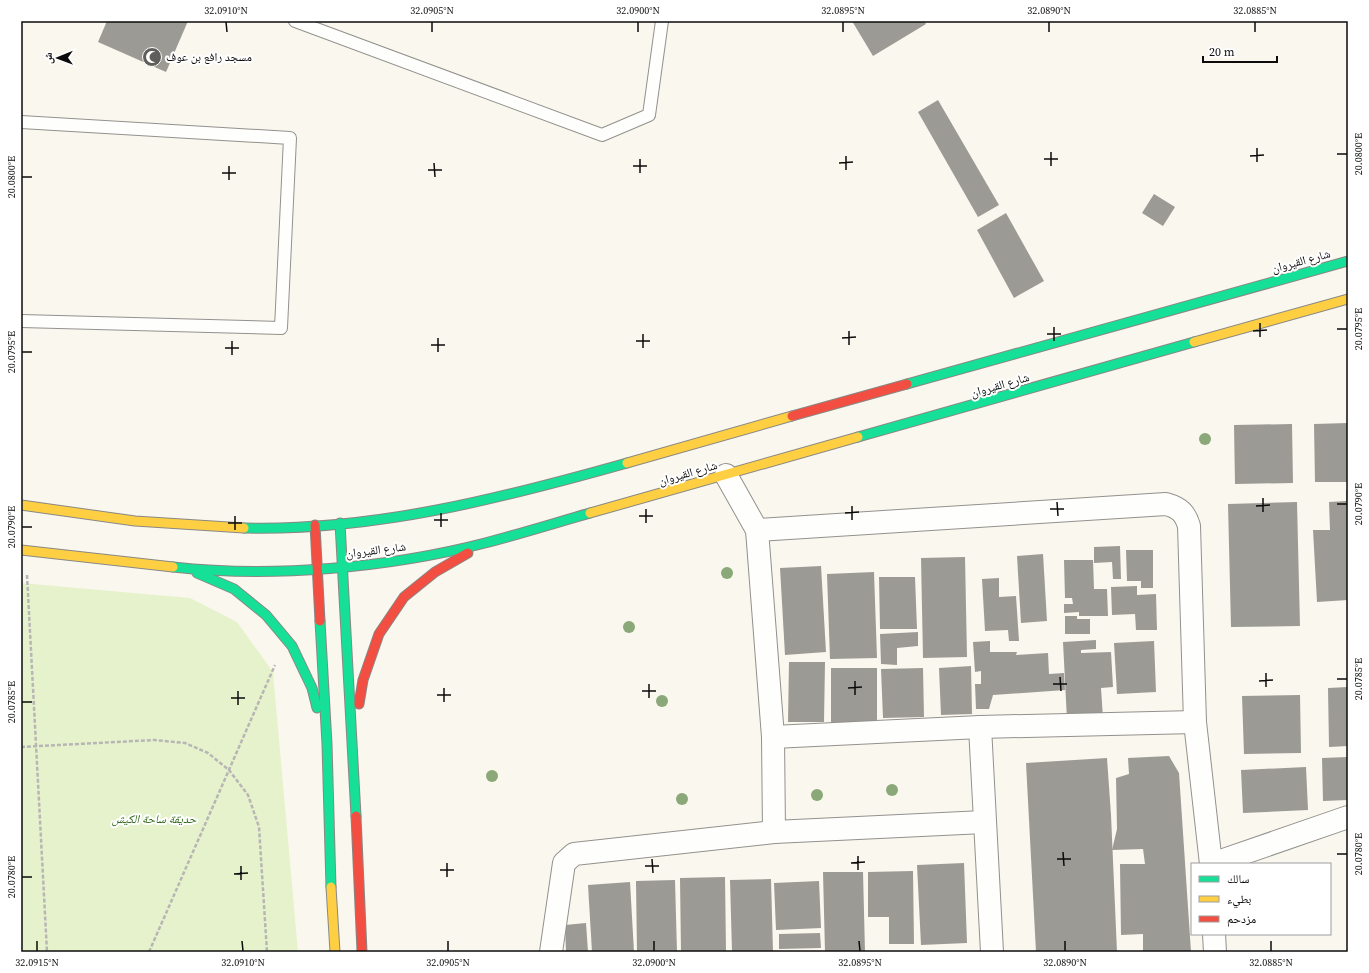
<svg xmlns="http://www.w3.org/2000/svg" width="1369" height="973" font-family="'Source Serif 4','Noto Naskh Arabic',serif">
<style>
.green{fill:#e6f2cc}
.building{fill:#9c9a95}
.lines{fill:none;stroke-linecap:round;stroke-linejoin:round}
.lane-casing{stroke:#93918d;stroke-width:14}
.street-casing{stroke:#93918d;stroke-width:24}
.fast-casing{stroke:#898884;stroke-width:11}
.slow-casing{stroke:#898884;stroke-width:11}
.jam-casing{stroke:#898884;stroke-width:11}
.path{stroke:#b7b6b5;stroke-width:2.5;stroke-dasharray:4 2;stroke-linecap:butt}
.lane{stroke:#fefefc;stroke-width:12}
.street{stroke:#fefefc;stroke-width:22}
.fast{stroke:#16e098;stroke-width:9}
.slow{stroke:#ffcf43;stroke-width:9}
.jam{stroke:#f24e42;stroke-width:9}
.tree{fill:#8aa878}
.ticks{fill:none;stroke:#0b0b0b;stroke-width:1.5}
.labels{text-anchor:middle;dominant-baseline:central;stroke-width:4;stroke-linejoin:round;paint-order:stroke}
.poi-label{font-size:12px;fill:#0b0b0b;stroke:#fff;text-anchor:start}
.street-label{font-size:12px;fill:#0b0b0b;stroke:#fff}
.park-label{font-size:12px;font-style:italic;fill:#2f6817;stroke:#fff}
.neatline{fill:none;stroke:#0b0b0b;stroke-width:1.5}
.ticks-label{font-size:10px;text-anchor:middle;fill:#0b0b0b}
</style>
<rect width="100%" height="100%" fill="#faf7ee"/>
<!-- green -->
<path class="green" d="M21,583L190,598L237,622L273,672L298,952H21Z"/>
<!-- building -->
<g class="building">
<path d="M107,21H188L166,72L98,42Z"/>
<path d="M852,21H924L926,24L873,56Z"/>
<path d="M938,100L999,205L978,217L918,112Z"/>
<path d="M1154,194L1175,207L1163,226L1142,213Z"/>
<path d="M1006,213L1044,281L1014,298L977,230Z"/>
<path d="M1348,423V482H1315L1314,424Z"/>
<path d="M1292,424L1293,483L1235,484L1234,425Z"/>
<path d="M1346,490H1348V600L1317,602L1313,530H1330L1329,502L1346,501Z"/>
<path d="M1297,502L1300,626L1231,627L1228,504Z"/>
<path d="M1120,546L1121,579H1113L1112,562L1094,563V547Z"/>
<path d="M1126,550H1153V588H1141V581H1127Z"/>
<path d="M1043,554L1047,621L1021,623L1017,556Z"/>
<path d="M965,557L967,657L923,658L921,558Z"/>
<path d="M1064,560H1093L1094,589H1107L1108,616H1079V612L1064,613V604H1073L1072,598H1065Z"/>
<path d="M821,566L826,652L785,655L780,568Z"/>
<path d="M874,572L877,658L830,659L827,574Z"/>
<path d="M879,577H915L917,629H880Z"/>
<path d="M999,578V597L1016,596L1019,641H1009L1008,630L985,631L982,579Z"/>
<path d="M1137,586V595L1156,594L1157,630H1136L1135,614L1112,615L1111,587Z"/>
<path d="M1065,616H1077V619H1090V634H1065Z"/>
<path d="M918,632V646L897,648V665L881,664L880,634Z"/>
<path d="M1096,640V649L1081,650V653L1111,652L1113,687L1101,688L1103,718L1067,720L1063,642Z"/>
<path d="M990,641V652H1017L1016,655L1048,653L1049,674L1064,673L1065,690L993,695L989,709H976L975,684H981V671L975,672L973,642Z"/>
<path d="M1154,641L1156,692L1117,694L1114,643Z"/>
<path d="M789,662H825L824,722H788Z"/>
<path d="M971,666L972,714L941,715L939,668Z"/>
<rect x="831" y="668" width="46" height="61"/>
<path d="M923,668L924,717L883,718L881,669Z"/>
<path d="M1348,687V746L1329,747L1328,688Z"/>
<path d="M1300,695L1301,753L1244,754L1242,696Z"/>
<path d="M1169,756L1179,773L1191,952H1143V934L1121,935L1120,864H1145L1143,849L1112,850L1117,829L1116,778L1129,774L1128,758Z"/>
<path d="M1348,757V800L1323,801L1322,758Z"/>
<path d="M1107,758L1111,815L1117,952H1036L1026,763Z"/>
<path d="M1306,767L1308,810L1243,813L1241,770Z"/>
<path d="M964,863L967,943L921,945L917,865Z"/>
<path d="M913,871L914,944H889V917H868V872Z"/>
<path d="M823,872H863L865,952H825Z"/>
<path d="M725,877L726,952H681L680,878Z"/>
<path d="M771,879L773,952H732L730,880Z"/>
<path d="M675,880L677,952H637L636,881Z"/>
<path d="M819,881L821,928L776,930L774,883Z"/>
<path d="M630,882L634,952H592L588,885Z"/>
<path d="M586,923L588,952H566L565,925Z"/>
<path d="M820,933L821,948L779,949V934Z"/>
</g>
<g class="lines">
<defs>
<g id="lane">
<path d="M295,21L602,135L649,115L662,21"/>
<path d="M21,122L290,138L281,328L21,321"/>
</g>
<g id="street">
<path d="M726,475L757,530L773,737L774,832"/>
<path d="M757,530L1166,504C1180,508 1185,513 1189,526L1195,722L1211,864"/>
<path d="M980,727L992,952"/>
<path d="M773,737L980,727L1195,722"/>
<path d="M1212,864L1348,817"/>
<path d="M1214,934L1215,952"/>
<path d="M551,952L564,863L574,854L774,832L984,822"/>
</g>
<g id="fast">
<path d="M907,384L1348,261"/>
<path d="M858,437L1194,342"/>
<path d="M340,523L356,816"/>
<path d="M244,528C375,531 503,498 627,463"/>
<path d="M173,567C272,578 388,568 485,543C520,534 555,523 590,513"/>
<path d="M197,573L234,589L266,615L292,646L312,688L317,708"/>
<path d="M320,621L327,744L331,887"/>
</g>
<g id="slow">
<path d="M1194,342L1348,299"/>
<path d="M627,463L792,416"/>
<path d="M21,505L135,521L244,528"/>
<path d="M590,513L858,437"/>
<path d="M21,550L173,567"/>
<path d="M331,887L335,952"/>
</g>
<g id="jam">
<path d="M792,416L907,384"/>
<path d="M315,525L320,621"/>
<path d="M359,704L363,680L379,634L404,597L435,572L468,553"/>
<path d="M356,816L362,952"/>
</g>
</defs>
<!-- lane casing -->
<use href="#lane" class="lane-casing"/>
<!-- street casing -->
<use href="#street" class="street-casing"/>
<!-- fast casing -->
<use href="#fast" class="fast-casing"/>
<!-- slow casing -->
<use href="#slow" class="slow-casing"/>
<!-- jam casing -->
<use href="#jam" class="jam-casing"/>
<!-- path -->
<g class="path">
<path d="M27,575L47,952"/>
<path d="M21,747L154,740L185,743L208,753L229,770L248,795L259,827L267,952"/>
<path d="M149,952L275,665"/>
</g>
<!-- lane -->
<use href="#lane" class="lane"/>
<!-- street -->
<use href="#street" class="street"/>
<!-- fast -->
<use href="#fast" class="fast"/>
<!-- slow -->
<use href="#slow" class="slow"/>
<!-- jam -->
<use href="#jam" class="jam"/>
</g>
<!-- trees -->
<g class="tree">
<circle cx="1205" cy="439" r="6"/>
<circle cx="727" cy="573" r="6"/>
<circle cx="629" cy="627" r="6"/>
<circle cx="662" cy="701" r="6"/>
<circle cx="492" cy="776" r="6"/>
<circle cx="892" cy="790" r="6"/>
<circle cx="817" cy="795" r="6"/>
<circle cx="682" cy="799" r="6"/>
</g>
<!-- ticks -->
<path class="ticks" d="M226,22L227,32M432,22V32M638,22V32M843,22V32M1049,22V32M1255,22V32M1257,148V162M1051,152V166M1337,154H1347M846,156V170M1250,156L1264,155M640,159V173M1044,159H1058M434,163L435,177M839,163L853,162M229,166V180M633,166H647M428,170H442M222,173H236M22,177H32M1260,323V337M1054,327V341M1337,329H1347M849,331V345M1253,331L1267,330M643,334V348M1047,334H1061M438,338V352M842,338L856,337M232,341V355M636,341H650M431,345H445M225,348H239M22,352H32M1263,498V512M1057,502L1058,516M1337,504H1347M852,506V520M1256,506L1270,505M646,509V523M1050,509H1064M441,513V527M845,513L859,512M235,516V530M639,516H653M434,520H448M228,523H242M22,527H32M1266,673V687M1060,677L1061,691M1337,679H1347M855,681V695M1259,681L1273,680M649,684V698M1053,684H1067M444,688V702M848,688L862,687M238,691V705M642,691H656M437,695H451M231,698H245M22,702H32M1063,852L1064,866M1337,854H1347M858,856V870M652,859L653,873M1057,859H1071M447,863V877M851,863L865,862M241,866V880M645,866H659M440,870H454M234,874L248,873M22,877H32M37,941V951M242,941L243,951M448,941V951M654,941V951M859,941L860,951M1065,941V951M1271,941V951"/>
<!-- icons -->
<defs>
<symbol id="mosque-disc" viewBox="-11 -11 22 22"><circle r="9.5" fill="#5f5e5a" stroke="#fff"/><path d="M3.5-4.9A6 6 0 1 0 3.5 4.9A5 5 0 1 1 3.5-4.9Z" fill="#fff"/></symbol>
</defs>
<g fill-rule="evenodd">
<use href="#mosque-disc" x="141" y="46" width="22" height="22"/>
</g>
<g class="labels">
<!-- poi labels -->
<g class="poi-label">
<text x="166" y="57">مسجد رافع بن عوف</text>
</g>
<!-- street labels -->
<g class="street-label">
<text transform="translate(1301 261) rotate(-15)">شارع القيروان</text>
<text transform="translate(1000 385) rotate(-16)">شارع القيروان</text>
<text transform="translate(688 473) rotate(-16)">شارع القيروان</text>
<text transform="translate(376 550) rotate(-7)">شارع القيروان</text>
</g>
<!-- park labels -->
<g class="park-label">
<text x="154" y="819">حديقة ساحة الكيش</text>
</g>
</g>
<!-- border -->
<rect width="1369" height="973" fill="none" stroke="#ffffff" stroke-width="44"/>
<!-- legend -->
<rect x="1191" y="863" width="140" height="72" fill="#ffffff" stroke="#9d9d9d"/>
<rect x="1199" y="876" width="20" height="6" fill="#16e098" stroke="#9d9d9d"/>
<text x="1227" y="883" font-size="12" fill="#0b0b0b">سالك</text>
<rect x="1199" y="896" width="20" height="6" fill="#ffcf43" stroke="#9d9d9d"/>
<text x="1227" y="903" font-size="12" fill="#0b0b0b">بطيء</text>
<rect x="1199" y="916" width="20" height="6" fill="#f24e42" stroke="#9d9d9d"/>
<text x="1227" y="923" font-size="12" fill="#0b0b0b">مزدحم</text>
<!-- north arrow -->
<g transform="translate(58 58) rotate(269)" stroke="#ffffff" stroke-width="3" paint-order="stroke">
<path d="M0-3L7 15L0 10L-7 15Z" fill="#0b0b0b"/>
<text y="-6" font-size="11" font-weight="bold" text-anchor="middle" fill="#0b0b0b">ش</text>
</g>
<!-- scale -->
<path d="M1203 56v6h74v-6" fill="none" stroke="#0b0b0b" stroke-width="2"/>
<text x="1209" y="56" font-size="12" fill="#0b0b0b" stroke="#ffffff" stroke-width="3" paint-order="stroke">20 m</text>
<rect x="22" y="22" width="1325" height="929" class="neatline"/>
<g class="ticks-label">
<text x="226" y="14">32.0910°N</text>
<text x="432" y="14">32.0905°N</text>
<text x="638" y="14">32.0900°N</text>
<text x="843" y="14">32.0895°N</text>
<text x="1049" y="14">32.0890°N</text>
<text x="1255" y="14">32.0885°N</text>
<text transform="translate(1358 154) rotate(-90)" y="4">20.0800°E</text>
<text transform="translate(11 177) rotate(-90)" y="4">20.0800°E</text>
<text transform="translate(1358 329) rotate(-90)" y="4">20.0795°E</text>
<text transform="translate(11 352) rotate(-90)" y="4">20.0795°E</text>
<text transform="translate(1358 504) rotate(-90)" y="4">20.0790°E</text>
<text transform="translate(11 527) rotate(-90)" y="4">20.0790°E</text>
<text transform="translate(1358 679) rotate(-90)" y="4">20.0785°E</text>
<text transform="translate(11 702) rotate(-90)" y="4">20.0785°E</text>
<text transform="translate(1358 854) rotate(-90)" y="4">20.0780°E</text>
<text transform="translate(11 877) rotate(-90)" y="4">20.0780°E</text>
<text x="37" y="966">32.0915°N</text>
<text x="243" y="966">32.0910°N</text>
<text x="448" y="966">32.0905°N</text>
<text x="654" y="966">32.0900°N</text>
<text x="860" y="966">32.0895°N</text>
<text x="1065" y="966">32.0890°N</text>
<text x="1271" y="966">32.0885°N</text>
</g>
</svg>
